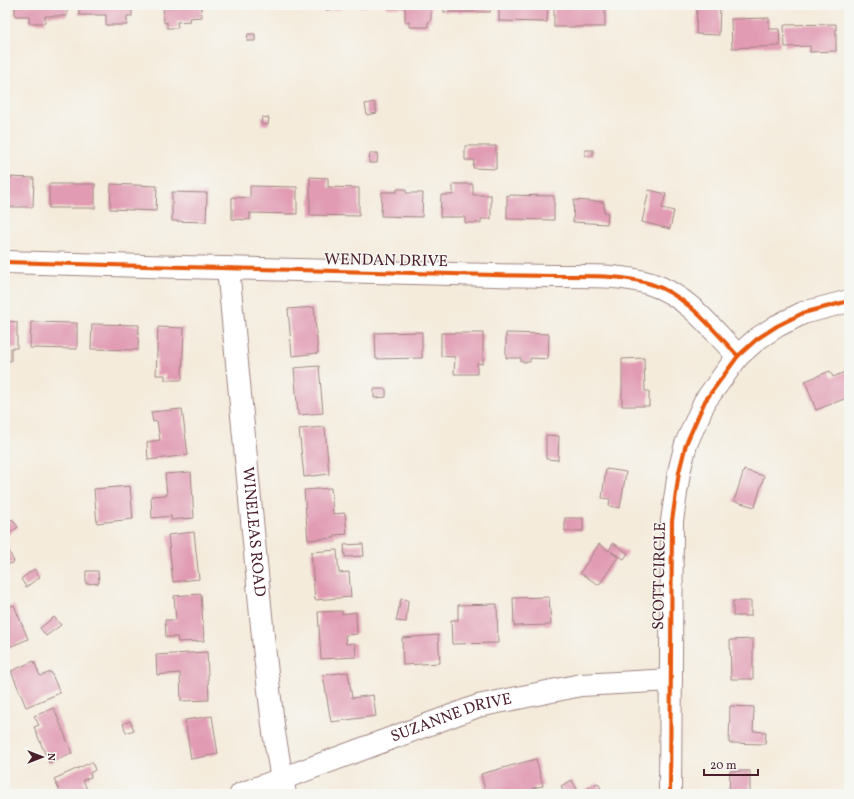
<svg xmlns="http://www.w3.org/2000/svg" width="854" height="799" font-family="Vollkorn,serif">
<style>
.building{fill:#e19bb3}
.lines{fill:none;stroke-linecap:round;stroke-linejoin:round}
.minor-casing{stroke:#9f8583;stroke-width:24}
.minor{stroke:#fff;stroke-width:22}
.cycleway-casing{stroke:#f6f6f2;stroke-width:6}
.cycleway{stroke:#e8590c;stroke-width:4}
.labels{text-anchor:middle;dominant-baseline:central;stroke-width:3;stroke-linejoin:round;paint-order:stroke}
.street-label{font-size:16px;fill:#4a1f2b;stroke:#f6f6f2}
</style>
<rect width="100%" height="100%" fill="#f6f6f2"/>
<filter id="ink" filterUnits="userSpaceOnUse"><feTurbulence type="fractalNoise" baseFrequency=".025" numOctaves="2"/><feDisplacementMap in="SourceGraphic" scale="8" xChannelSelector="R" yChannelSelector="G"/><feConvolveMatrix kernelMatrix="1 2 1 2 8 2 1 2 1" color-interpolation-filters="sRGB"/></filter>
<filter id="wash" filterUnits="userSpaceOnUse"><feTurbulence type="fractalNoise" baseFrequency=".012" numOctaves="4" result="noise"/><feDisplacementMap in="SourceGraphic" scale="16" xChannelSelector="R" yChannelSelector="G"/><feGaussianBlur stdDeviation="0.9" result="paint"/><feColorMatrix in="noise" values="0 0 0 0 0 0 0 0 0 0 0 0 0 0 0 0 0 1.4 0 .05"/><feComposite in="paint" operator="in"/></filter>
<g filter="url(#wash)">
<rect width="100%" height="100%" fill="#f4ebdb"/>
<g id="blocks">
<!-- building -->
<g class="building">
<path d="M15,5H67V16H45V23H29V16H15Z"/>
<path d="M79,5H132V16H127V25H106V15H79Z"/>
<path d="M142,5H201L202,17L189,18L190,21L177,22L178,28H167V22L164,23L163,7L142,8Z"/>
<path d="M261,5H306V9L261,8Z"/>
<path d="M326,5H366V7H341V9L326,10Z"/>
<path d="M387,5H433V8H431V21L428,22V27H409V22H405V7L387,8Z"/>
<rect x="444" y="5" width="46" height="7"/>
<path d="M499,5H548L547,22L499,21Z"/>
<rect x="554" y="5" width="51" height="22"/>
<path d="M697,5H720L719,35L696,34Z"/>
<path d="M769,18V29H779L780,46L732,48L731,19Z"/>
<rect x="847" y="20" width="2" height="28"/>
<path d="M836,24V51L810,52V46L785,47L784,25Z"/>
<path d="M248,34H255V41H247Z"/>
<path d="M374,102L377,113L367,115L365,104Z"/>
<path d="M262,117L269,118L268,125L261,124Z"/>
<path d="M465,146H496V169L473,168L474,160H465Z"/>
<rect x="585" y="150" width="8" height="6"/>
<path d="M370,153H378L377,163H369Z"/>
<path d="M6,177L34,178L33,207H5V181H6Z"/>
<path d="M310,177L328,178V187L359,188V216L310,215Z"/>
<rect x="49" y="184" width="46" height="24"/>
<path d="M111,184L157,186L156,211L110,209Z"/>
<path d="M453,184H473V195H491V219H481V223H465V217H440L441,195H453Z"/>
<path d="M250,186L297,187V214L250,213V220L232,219V197L250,198Z"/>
<path d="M397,189H406V193H423L422,217L381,216L382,192H397Z"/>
<path d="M649,190L666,194L662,208L674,211L670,229L642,222Z"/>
<path d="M172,192L207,193L206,222L172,221Z"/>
<path d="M507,195L554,196V220L507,219Z"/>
<path d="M574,200L604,202V212L608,213L607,224L573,222Z"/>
<path d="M314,307L318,353L292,356L288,309Z"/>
<path d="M5,310L8,312V321L17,322V348H11V361H5Z"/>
<path d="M31,322L77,323V349L30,348Z"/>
<path d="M92,324L139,325L138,350L91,349Z"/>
<path d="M158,327L184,328L182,380H165V375H156Z"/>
<path d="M422,332V358L376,359L375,333Z"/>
<path d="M441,333H483V364L477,363V374H454L455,357L441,356Z"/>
<path d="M506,333L549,334L548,359L530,358V362H521V358H506Z"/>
<path d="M644,358L645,391H649V406H622V359Z"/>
<path d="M319,366L323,413L298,415L294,368Z"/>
<path d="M830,371L833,377L847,371L849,377V397L816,410L805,381Z"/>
<path d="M374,389H386V397L374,398Z"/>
<path d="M182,409L188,455L148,460L147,442L160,440L157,421L153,422L151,412Z"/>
<path d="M325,427L329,474L304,477L299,429Z"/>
<path d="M546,435L559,436L558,460L546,459Z"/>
<path d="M606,469L626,472L620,508L609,506L610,499L602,498Z"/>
<path d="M744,470L764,476L755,507L734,501Z"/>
<path d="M191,472L194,518L171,520V516L152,518L151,496L167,495L165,474Z"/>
<path d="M130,486L133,519L97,523L94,489Z"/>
<path d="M331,488L333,514L345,513L347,534L335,535V538L308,540L304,490Z"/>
<rect x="565" y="518" width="18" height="13"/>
<path d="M12,519L18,527L5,537V525Z"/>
<path d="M194,532L199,579L173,582L168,535Z"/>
<path d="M613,543L628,553L624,559L611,552L618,557L599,585L580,573L599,544L609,551Z"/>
<path d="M363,544L364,556L345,557L344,545Z"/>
<path d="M8,549L14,562L5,566V551Z"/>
<path d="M337,550L339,573L349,572L351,597L315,600L311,552Z"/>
<path d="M34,569L40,577L26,587L21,579Z"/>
<path d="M86,571H98L99,583L86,584Z"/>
<path d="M201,594L204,641L178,642L177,637H166L165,620H176L174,596Z"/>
<path d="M549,597L551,625L514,626L513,598Z"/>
<path d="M401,599L408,600L406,622L396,621Z"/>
<rect x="733" y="601" width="18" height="15"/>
<path d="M497,604L498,643L452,644L451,620H458V605Z"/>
<path d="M14,605L28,639L5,649V608Z"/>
<path d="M342,611V614L356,612L357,634L345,635L346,644L355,643L356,657L321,659L318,612Z"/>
<path d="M54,617L61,625L46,636L40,628Z"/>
<path d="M438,635L440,663L403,665L402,638Z"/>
<path d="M753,639V679H731L730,640Z"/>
<path d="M207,652L209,700L181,701L180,673L157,675L156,655Z"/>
<path d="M34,661L40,676L51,672L60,693L26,707L11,671Z"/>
<path d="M348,672L352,698L373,695L376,716L331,722L323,675Z"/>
<path d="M730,706L754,707L753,731L766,732L765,744L729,743Z"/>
<path d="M54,708L72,753L49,763L34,727L39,725L34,716Z"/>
<path d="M212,716L218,754L191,759L185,720Z"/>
<path d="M130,721L134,730L126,733L123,724Z"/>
<path d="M536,759L543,786L533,788L534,794H486L481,774Z"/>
<path d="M92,762L95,770L90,773L91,777L83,780L89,794H61L54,779Z"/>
<path d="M730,771H750V794H729Z"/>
<path d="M572,780L579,793L598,783L604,794H565L561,786Z"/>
<path d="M368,790L369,794H355Z"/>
</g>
</g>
</g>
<g filter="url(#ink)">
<use href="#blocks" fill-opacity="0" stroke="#9f8583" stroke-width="1"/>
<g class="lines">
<defs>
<g id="minor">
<path d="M5,262C154,266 303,271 452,274C489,275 526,276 563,276C592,276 623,275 651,284C688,296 712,329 738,356"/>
<path id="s1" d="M228,268L264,647L274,733L282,779L285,794"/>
<path id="s2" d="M241,794L478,706L581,685L671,680"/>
<path d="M670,794L672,521L679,472L686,444L705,401L738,356L757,339L777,326L803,313L849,301"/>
</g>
</defs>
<!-- minor casing -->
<use href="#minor" class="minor-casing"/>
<!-- minor -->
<use href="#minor" class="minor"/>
<defs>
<g id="cycleway">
<path d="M5,262C154,266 303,271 452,274C489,275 526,276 563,276C592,276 623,275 651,284C688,296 712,329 738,356"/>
<path d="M670,794L672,521L679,472L686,444L705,401L738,356L757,339L777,326L803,313L849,301"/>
</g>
</defs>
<!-- cycleway casing -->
<use href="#cycleway" class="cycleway-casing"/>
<!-- cycleway -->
<use href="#cycleway" class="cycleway"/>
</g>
</g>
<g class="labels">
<!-- street labels -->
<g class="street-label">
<text transform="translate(386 261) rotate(1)">WENDAN DRIVE</text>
<text stroke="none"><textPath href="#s1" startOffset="265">WINELEAS ROAD</textPath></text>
<text transform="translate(660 576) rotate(-89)">SCOTT CIRCLE</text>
<text stroke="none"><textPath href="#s2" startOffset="224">SUZANNE DRIVE</textPath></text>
</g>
</g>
<!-- margin -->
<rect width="854" height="799" fill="none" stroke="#f6f6f2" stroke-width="20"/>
<!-- north arrow -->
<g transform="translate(42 757) rotate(90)" stroke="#f6f6f2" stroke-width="3" paint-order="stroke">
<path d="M0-3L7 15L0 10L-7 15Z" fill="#4a1f2b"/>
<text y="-6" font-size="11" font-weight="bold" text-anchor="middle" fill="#4a1f2b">N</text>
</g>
<!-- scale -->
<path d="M704 769v6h54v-6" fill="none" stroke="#4a1f2b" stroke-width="2"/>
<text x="710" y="769" font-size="12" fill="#4a1f2b" stroke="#f6f6f2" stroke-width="3" paint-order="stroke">20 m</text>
</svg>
